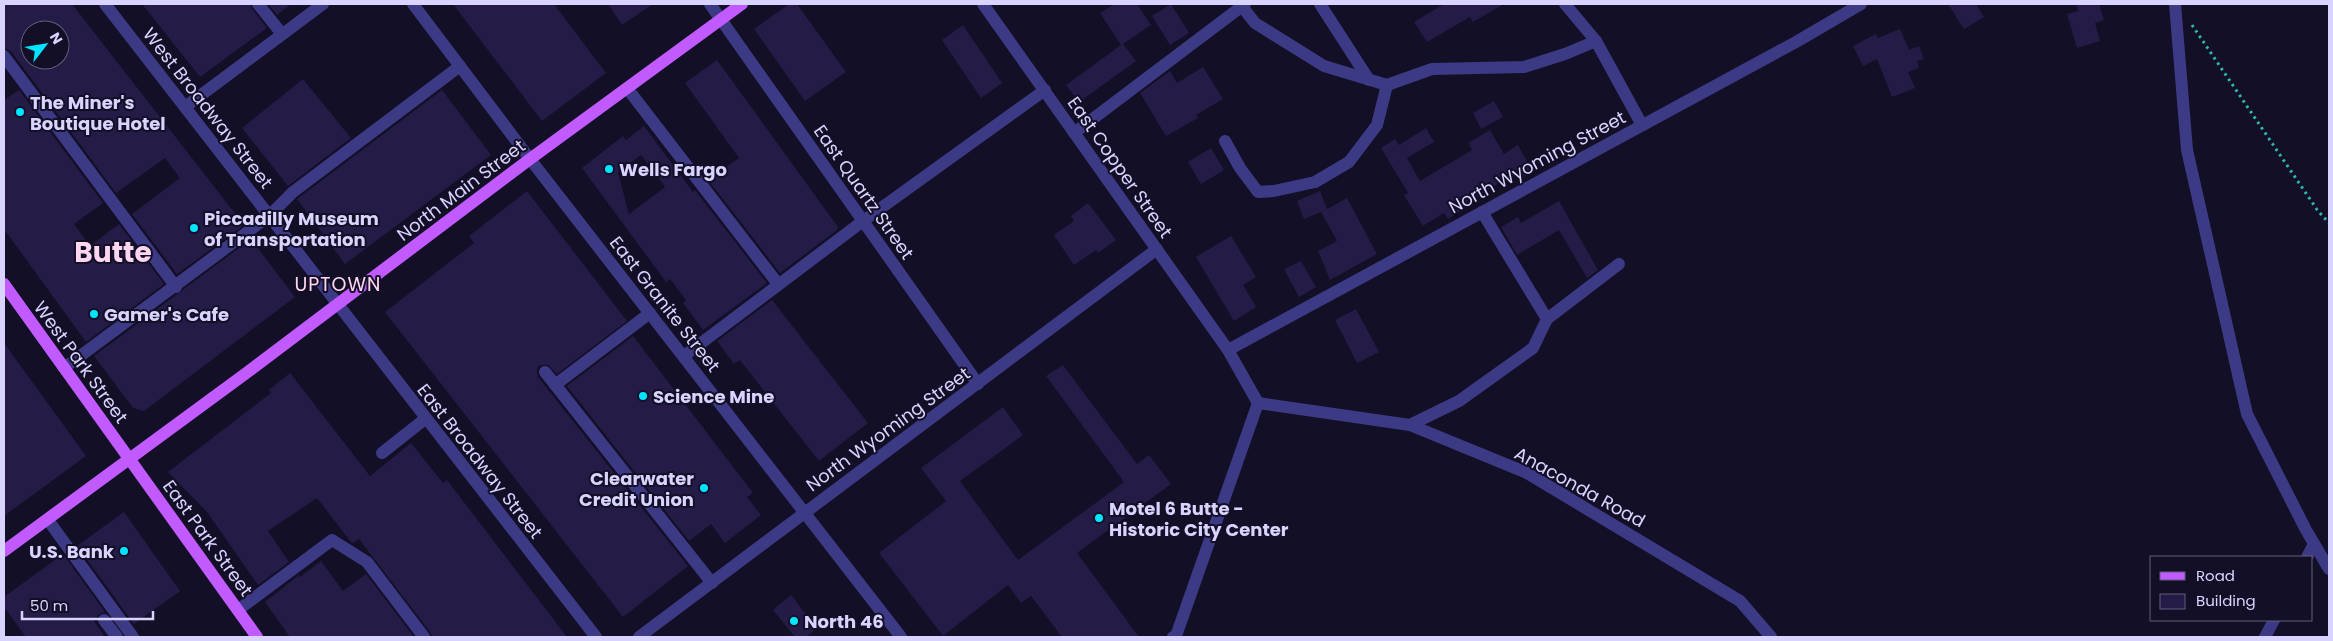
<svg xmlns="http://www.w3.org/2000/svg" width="2333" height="641" font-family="Poppins,sans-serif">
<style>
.building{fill:#241b47;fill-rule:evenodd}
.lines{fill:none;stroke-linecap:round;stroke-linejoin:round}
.path{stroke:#2fb8b0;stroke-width:3;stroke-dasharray:2.5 4;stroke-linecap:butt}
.minor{stroke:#3d3a85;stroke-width:12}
.major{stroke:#c25bff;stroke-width:12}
.poi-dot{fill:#00e5ff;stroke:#130f26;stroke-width:2}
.labels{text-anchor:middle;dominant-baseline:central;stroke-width:4;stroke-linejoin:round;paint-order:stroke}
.poi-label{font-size:18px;font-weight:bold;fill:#d9d4ff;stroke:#130f26;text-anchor:start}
.street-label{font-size:18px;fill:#d9d4ff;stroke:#130f26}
.neighbourhood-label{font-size:19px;letter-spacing:1px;fill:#ffd6f0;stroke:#130f26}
.town-label{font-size:28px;font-weight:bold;fill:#ffd6f0;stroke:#130f26}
</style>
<rect width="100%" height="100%" fill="#130f26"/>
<!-- building -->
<g class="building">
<path d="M4,4H72L244,225L177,274L132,214L180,178L165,158L116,193L11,51L4,48ZM30,30H60V60H30Z"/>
<path d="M142,4H250L252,9L267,28L200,77Z"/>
<path d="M268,4H291L277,15Z"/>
<path d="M453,4H554L606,73L542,121Z"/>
<path d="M608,4H653L622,25Z"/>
<path d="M789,4H797L846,72L805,101L754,29Z"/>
<path d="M1115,4H1137L1151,25L1123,44L1136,61L1079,102L1066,85L1121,45L1100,13Z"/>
<path d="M1171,4L1189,33L1170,45L1152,16Z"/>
<path d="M1444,4H1504L1473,22L1470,17L1427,42L1414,22Z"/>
<path d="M1948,4H1976L1984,17L1964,29Z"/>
<path d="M2076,4H2099L2104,20L2095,23L2100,41L2077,48L2067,14L2078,11Z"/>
<path d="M963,25L1002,83L981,98L942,40Z"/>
<path d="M1900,29L1909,50L1919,46L1924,59L1917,61L1919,68L1908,72L1915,88L1892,97L1877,59L1863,66L1853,46L1876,34L1878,38Z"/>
<path d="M717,60L838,227L837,230L780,273L708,180L739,158L685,83Z"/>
<path d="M1203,67L1223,99L1196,115L1198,118L1166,136L1140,93L1170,71L1177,83Z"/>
<path d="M303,79L351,138L288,186L242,128Z"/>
<path d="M19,90L103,203L74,224L90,246L119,224L164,284L86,342L4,229V100Z"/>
<path d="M442,90L491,155L345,264L297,199Z"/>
<path d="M1494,101L1503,117L1481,129L1473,113Z"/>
<path d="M644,126L693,192L695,190L767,283L703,330L683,303L686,300L670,279L666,282L582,168L623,136L626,140ZM641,155L665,187L629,214L618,172Z"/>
<path d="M1426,128L1434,142L1407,158L1420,181L1472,150L1468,143L1490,130L1504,154L1518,145L1532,171L1521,177L1518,172L1464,204L1466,208L1448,219L1444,213L1423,226L1404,195L1408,193L1381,148L1395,139L1399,145Z"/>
<path d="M1211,148L1224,170L1201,184L1188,162Z"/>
<path d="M527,191L627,321L557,374L548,365H540L537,369L538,377L688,566L623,617L385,312L474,243L469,236Z"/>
<path d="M1320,191L1327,209L1347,198L1377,254L1330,280L1318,251L1337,241L1321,212L1326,210L1304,219L1297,201Z"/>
<path d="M1559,201L1598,270L1587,278L1559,230L1517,255L1501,227L1518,217L1521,223Z"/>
<path d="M1088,203L1116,240L1098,253L1096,250L1074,265L1054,235L1074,221L1071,216Z"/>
<path d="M1231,236L1256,277L1243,285L1256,307L1234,321L1196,257Z"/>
<path d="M251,239L295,297L144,411L133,408L94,356Z"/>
<path d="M1301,261L1316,287L1299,297L1284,269Z"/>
<path d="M772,300L868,423L819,461L740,360L734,364L717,341Z"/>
<path d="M1356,309L1379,352L1357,363L1335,320Z"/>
<path d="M633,336L753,493L747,497L761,515L725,543L711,524L689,541L567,386Z"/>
<path d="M4,343L86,456L4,516Z"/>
<path d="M1063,365L1137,464L1149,455L1171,484L1077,553L1139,637H1062L1031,596L1021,603L1008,585L943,636L879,553L946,501L921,468L1003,407L1023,435L960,481L1018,560L1124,482L1046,376Z"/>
<path d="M290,373L370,476L411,443L443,483L447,480L567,637H432L430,632L359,539L353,543L351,542L317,498L268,531L289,562L258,585L207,512L168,472L271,393L269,390Z"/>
<path d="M124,512L180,591L134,624L77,546Z"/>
<path d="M63,554L105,612L99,614L94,621L105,637H26L4,607V597Z"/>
<path d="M321,561L343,591L366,574L414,637H290L265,602L299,575L300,577Z"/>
<path d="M791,595L817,628L806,637H795L773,610Z"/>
</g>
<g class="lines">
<!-- path -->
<path class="path" d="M2192,25L2318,211L2329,223"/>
<!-- minor -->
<g class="minor">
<path d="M105,4L596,637"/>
<path d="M258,4L282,34"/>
<path d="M413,4L530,159L901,637"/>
<path d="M710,4L978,384"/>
<path d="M983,4L1228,350L1258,403L1176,636L1173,637"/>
<path d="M1240,4L1255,23L1324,66L1387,85L1432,69L1524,67L1565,54L1596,41"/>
<path d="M1320,4L1369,80"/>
<path d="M1565,4L1596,41L1642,125"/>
<path d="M2175,4L2187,150L2247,414L2306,530L2329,569"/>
<path d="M4,56L176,287"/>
<path d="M627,88L778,284"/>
<path d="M185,107L323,4"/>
<path d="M1074,133L1245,4"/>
<path d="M1225,141L1240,168L1258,192L1274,191L1315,182L1349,162L1377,125L1387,85"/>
<path d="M1547,319L1619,264"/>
<path d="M1228,350L1796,42L1861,4"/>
<path d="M684,356L863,221L1045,90"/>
<path d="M64,368L269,216L293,192L460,66"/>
<path d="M545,372L712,583"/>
<path d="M555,385L650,313"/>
<path d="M1258,403L1410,425L1527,473L1740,601L1771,637"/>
<path d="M1410,425L1459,401L1533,348L1547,319L1482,212"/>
<path d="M382,453L425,419"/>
<path d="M48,520L133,637"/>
<path d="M2307,557L2314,544"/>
<path d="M238,610L332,540L367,562L424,637"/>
<path d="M104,620L117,637"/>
<path d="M639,637L1157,249"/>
<path d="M2265,637L2274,620"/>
</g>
<!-- major -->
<g class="major">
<path d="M4,284L257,637"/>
<path d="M4,551L245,374L530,159L742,4"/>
</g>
</g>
<!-- markers -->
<g class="poi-dot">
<circle cx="20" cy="112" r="5"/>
<circle cx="609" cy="169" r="5"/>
<circle cx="194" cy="228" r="5"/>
<circle cx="94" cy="314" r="5"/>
<circle cx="643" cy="396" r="5"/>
<circle cx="704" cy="488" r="5"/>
<circle cx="1099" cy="518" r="5"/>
<circle cx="124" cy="551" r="5"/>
<circle cx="794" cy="621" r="5"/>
</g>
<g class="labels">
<!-- poi labels -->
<g class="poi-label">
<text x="30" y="102">The Miner's<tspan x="30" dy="21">Boutique Hotel</tspan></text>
<text x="619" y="169">Wells Fargo</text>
<text x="204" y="218">Piccadilly Museum<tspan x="204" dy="21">of Transportation</tspan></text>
<text x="104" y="314">Gamer's Cafe</text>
<text x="653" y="396">Science Mine</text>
<text x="694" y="478" text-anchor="end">Clearwater<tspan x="694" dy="21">Credit Union</tspan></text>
<text x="1109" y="508">Motel 6 Butte -<tspan x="1109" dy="21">Historic City Center</tspan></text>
<text x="114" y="551" text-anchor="end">U.S. Bank</text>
<text x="804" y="621">North 46</text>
</g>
<!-- street labels -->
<g class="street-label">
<text transform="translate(208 108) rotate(52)">West Broadway Street</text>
<text transform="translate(1537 162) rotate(-28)">North Wyoming Street</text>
<text transform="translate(1120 167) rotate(55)">East Copper Street</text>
<text transform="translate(461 190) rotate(-37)">North Main Street</text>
<text transform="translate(864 192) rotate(55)">East Quartz Street</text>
<text transform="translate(665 304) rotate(52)">East Granite Street</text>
<text transform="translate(81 362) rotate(54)">West Park Street</text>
<text transform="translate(888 429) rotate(-36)">North Wyoming Street</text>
<text transform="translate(480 461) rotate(52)">East Broadway Street</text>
<text transform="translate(1580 487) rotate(29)">Anaconda Road</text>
<text transform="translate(208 538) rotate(54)">East Park Street</text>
</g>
<!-- neighbourhood labels -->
<g class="neighbourhood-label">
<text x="338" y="284">UPTOWN</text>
</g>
<!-- town labels -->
<g class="town-label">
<text x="113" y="252">Butte</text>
</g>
</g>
<!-- border -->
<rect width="2333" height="641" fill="none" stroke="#d9d4ff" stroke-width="10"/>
<!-- legend -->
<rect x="2150" y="556" width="162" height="65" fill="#130f26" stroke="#625e7d"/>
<rect x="2160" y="572" width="25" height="8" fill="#c25bff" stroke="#625e7d"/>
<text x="2196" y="581" font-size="15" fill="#d9d4ff">Road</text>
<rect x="2160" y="594" width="25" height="15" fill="#241b47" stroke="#625e7d"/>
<text x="2196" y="606" font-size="15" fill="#d9d4ff">Building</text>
<!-- north arrow -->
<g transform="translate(45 45) rotate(59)"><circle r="24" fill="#130f26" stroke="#625e7d"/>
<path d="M0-4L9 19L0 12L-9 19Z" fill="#00e5ff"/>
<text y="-8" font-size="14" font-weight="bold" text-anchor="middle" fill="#d9d4ff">N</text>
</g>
<!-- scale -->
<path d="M22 611v8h131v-8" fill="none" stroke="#d9d4ff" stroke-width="2.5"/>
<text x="30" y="611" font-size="15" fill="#d9d4ff" stroke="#130f26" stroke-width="4" paint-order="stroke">50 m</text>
</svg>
